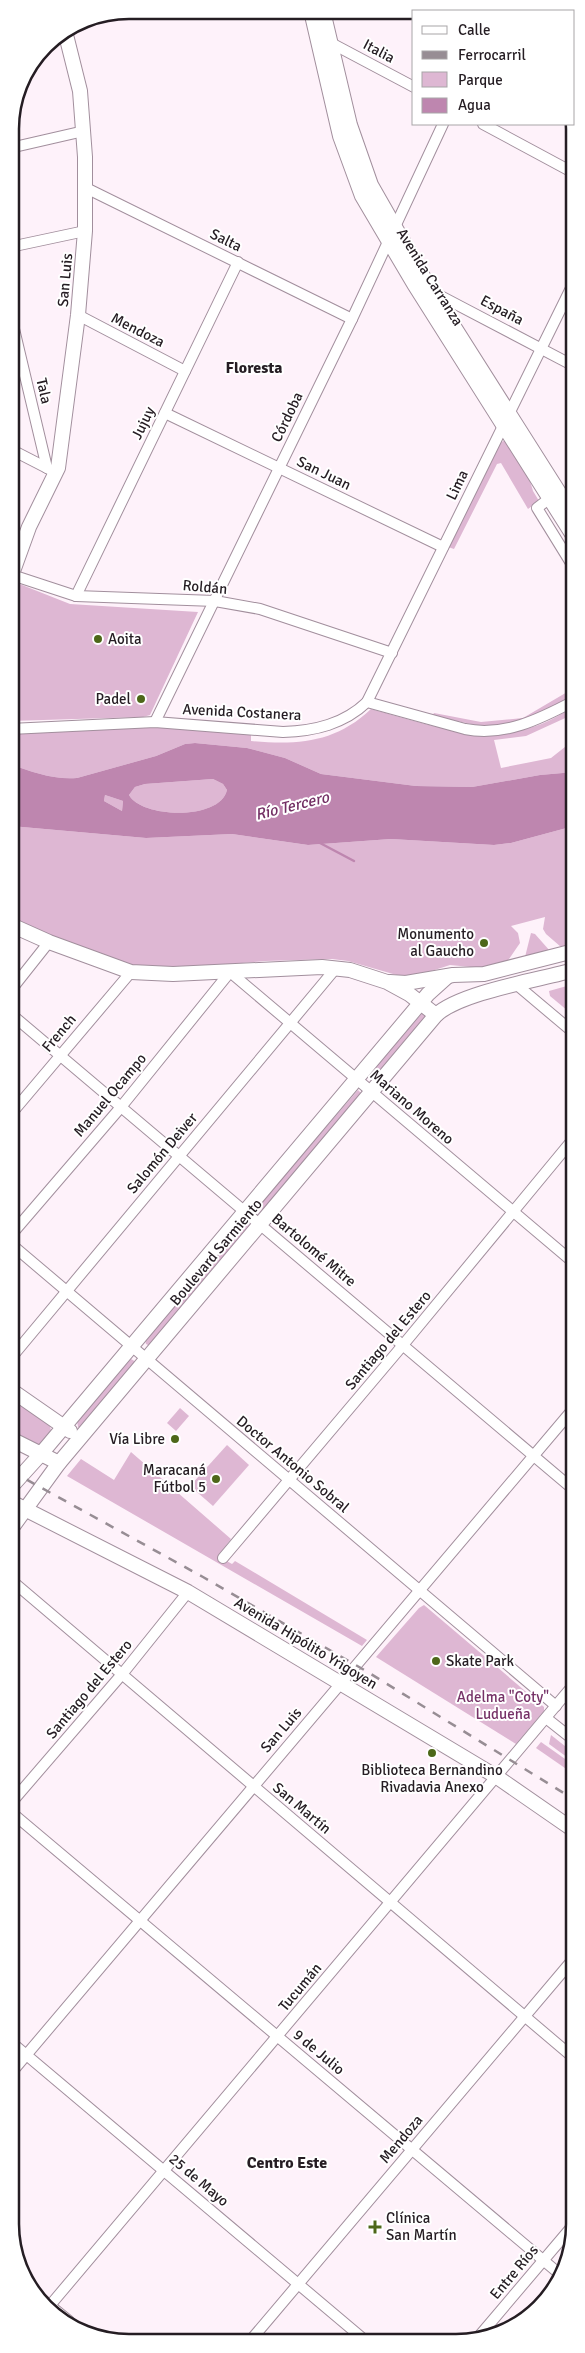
<svg xmlns="http://www.w3.org/2000/svg" width="585" height="2353" font-family="Signika,sans-serif">
<style>
.green{fill:#deb7d3}
.water{fill:#be86af;fill-rule:evenodd}
.lines{fill:none;stroke-linecap:round;stroke-linejoin:round}
.stream{stroke:#be86af;stroke-width:2.5}
.street-casing{stroke:#a28f9d;stroke-width:12}
.secondary-casing{stroke:#a28f9d;stroke-width:16}
.street{stroke:#fff;stroke-width:10}
.secondary{stroke:#fff;stroke-width:14}
.rail{stroke:#978d94;stroke-width:2.5;stroke-dasharray:9 9;stroke-linecap:butt}
.poi-dot{fill:#4d6719;stroke:#fff;stroke-width:2}
.labels{text-anchor:middle;dominant-baseline:central;stroke-width:4;stroke-linejoin:round;paint-order:stroke}
.street-label{font-size:15px;fill:#251d23;stroke:#fff}
.poi-label{font-size:15px;fill:#251d23;stroke:#fff;text-anchor:end}
.park-label{font-size:15px;fill:#763267;stroke:#fff}
.neighbourhood-label{font-size:16px;font-weight:bold;fill:#251d23;stroke:#fff}
.water-label{font-size:16px;font-style:italic;fill:#732f64;stroke:#fff}
.rim{fill:none;stroke:#251d23;stroke-width:2.5}
</style>
<rect width="100%" height="100%" fill="#fef2fa"/>
<!-- green -->
<g class="green">
<path d="M505,440L528,474L533,491L539,501L528,509L501,463L497,464L454,549L448,547L500,443Z"/>
<path d="M17,583L70,604L198,612L150,715L143,717L10,721V595Z"/>
<path d="M574,688V697L520,723L481,726L432,716L434,713L481,722L523,718Z"/>
<path d="M574,707V714L526,736L494,740L501,768L551,758L570,743L568,737L574,734V772L540,775L472,787L416,786L321,774L285,758L247,748L195,743L185,744L156,756L77,778C54,780 32,772 10,764V732L154,726L251,733V741C298,745 335,743 371,709C420,722 478,744 529,728C545,724 560,715 574,707Z"/>
<path d="M213,779L223,784L227,790C220,821 141,818 129,795L135,787L145,784Z"/>
<path d="M105,795L123,801L122,811L104,801Z"/>
<path d="M11,826L146,838L232,834L308,845L391,839L494,845L511,843L574,826V944L561,947L546,934L543,929L545,917L511,926L518,933L520,943L507,962L481,968L450,965L416,976H400L348,961L332,959L265,961L197,967L127,965L11,920Z"/>
<path d="M531,933L535,934L550,951L525,957Z"/>
<path d="M574,984V1016L550,996L549,991Z"/>
<path d="M424,1011L428,1015L375,1077L373,1076L372,1071Z"/>
<path d="M358,1090L362,1094L265,1210H262L260,1204Z"/>
<path d="M246,1222L251,1225L150,1346L146,1344L145,1340Z"/>
<path d="M131,1359L136,1362L82,1428L78,1427L77,1421Z"/>
<path d="M11,1398L50,1424L51,1431L38,1446L11,1434Z"/>
<path d="M180,1408L189,1416L176,1431L167,1423Z"/>
<path d="M227,1445L249,1465L213,1506L190,1486Z"/>
<path d="M131,1452L231,1539L218,1556L232,1564L235,1561L367,1640L362,1646L67,1476L81,1459L114,1480Z"/>
<path d="M424,1605L544,1707V1711L516,1744L376,1657L419,1608Z"/>
<path d="M551,1735L575,1754V1763L549,1744Z"/>
<path d="M541,1742L575,1766V1775L536,1748Z"/>
</g>
<!-- water -->
<path class="water" d="M195,743L247,748L285,758L321,774L416,786L472,787L540,775L574,772V826L511,843L494,845L391,839L308,845L232,834L146,838L11,826L10,764C32,772 54,780 77,778L156,756L185,744ZM213,779L223,784L227,790C220,821 141,818 129,795L135,787L145,784ZM105,795L123,801L122,811L104,801Z"/>
<g class="lines">
<!-- stream -->
<path class="stream" d="M320,843L354,861"/>
<defs>
<g id="street">
<path d="M331,43L414,87"/>
<path d="M483,124L574,173"/>
<path d="M10,148L84,131"/>
<path d="M86,188L352,319"/>
<path d="M10,247L85,231"/>
<path d="M431,291L574,366"/>
<path d="M78,315L185,371"/>
<path d="M10,323L14,329L47,468"/>
<path d="M165,413L443,547"/>
<path d="M10,449L49,469"/>
<path d="M550,498L537,508L574,568"/>
<path d="M12,575L76,596L215,601L260,609L392,653"/>
<path d="M76,596L238,262"/>
<path d="M367,702L574,282"/>
<path d="M155,722L352,319L443,124"/>
<path d="M10,729L155,722L283,732C315,731 344,724 367,702L465,729C504,737 540,719 574,701"/>
<path d="M517,985L574,1033"/>
<path d="M11,990L49,942"/>
<path d="M11,1014L574,1490"/>
<path d="M11,1114L131,972"/>
<path d="M11,1235L121,1107L230,972L574,1263"/>
<path d="M11,1244L556,1706"/>
<path d="M11,1358L336,968"/>
<path d="M223,1558L403,1345L574,1138"/>
<path d="M11,1580L575,2059"/>
<path d="M546,1718L575,1741"/>
<path d="M11,1803L123,1673L188,1592"/>
<path d="M11,1812L562,2276"/>
<path d="M11,2042L367,2342"/>
<path d="M11,2073L574,1408"/>
<path d="M38,2296L69,2321"/>
<path d="M47,2309L575,1683"/>
<path d="M250,2341L575,1957"/>
<path d="M475,2341L575,2223"/>
</g>
<g id="secondary">
<path d="M311,11L340,136L362,196L414,284L574,537"/>
<path d="M323,11L350,125L371,185L432,292L574,516"/>
<path d="M12,574L29,527L58,468L78,315L85,231V157L80,91L65,31"/>
<path d="M11,925L49,942L131,972L173,974L322,967L350,970L387,982L409,994L436,1015"/>
<path d="M390,982L406,983L453,975L484,974L574,951"/>
<path d="M11,1390L70,1431"/>
<path d="M11,1439L59,1463"/>
<path d="M11,1487L40,1455L428,994L448,976"/>
<path d="M11,1502L188,1592L497,1777L575,1831"/>
<path d="M11,1529L59,1463L436,1015C461,992 539,980 574,970"/>
</g>
</defs>
<!-- street casing -->
<use href="#street" class="street-casing"/>
<!-- secondary casing -->
<use href="#secondary" class="secondary-casing"/>
<!-- street -->
<use href="#street" class="street"/>
<!-- secondary -->
<use href="#secondary" class="secondary"/>
<!-- rail -->
<path class="rail" d="M11,1471L203,1577L366,1671L575,1800"/>
</g>
<!-- markers -->
<g class="poi-dot">
<circle cx="98" cy="639" r="5"/>
<circle cx="141" cy="699" r="5"/>
<circle cx="484" cy="943" r="5"/>
<circle cx="175" cy="1439" r="5"/>
<circle cx="216" cy="1479" r="5"/>
<circle cx="436" cy="1661" r="5"/>
<circle cx="432" cy="1753" r="5"/>
<path d="M372.5 2219.5h5v5h5v5h-5v5h-5v-5h-5v-5h5z"/>
</g>
<g class="labels">
<!-- street labels -->
<g class="street-label">
<text transform="translate(379 51) rotate(28)">Italia</text>
<text transform="translate(226 240) rotate(26)">Salta</text>
<text transform="translate(430 277) rotate(58)">Avenida Carranza</text>
<text transform="translate(65 280) rotate(-85)">San Luis</text>
<text transform="translate(502 310) rotate(28)">España</text>
<text transform="translate(138 330) rotate(27)">Mendoza</text>
<text transform="translate(44 391) rotate(77)">Tala</text>
<text transform="translate(287 417) rotate(-64)">Córdoba</text>
<text transform="translate(143 423) rotate(-64)">Jujuy</text>
<text transform="translate(324 473) rotate(26)">San Juan</text>
<text transform="translate(457 485) rotate(-64)">Lima</text>
<text transform="translate(205 587) rotate(5)">Roldán</text>
<text transform="translate(242 712) rotate(3)">Avenida Costanera</text>
<text transform="translate(59 1033) rotate(-50)">French</text>
<text transform="translate(110 1095) rotate(-50)">Manuel Ocampo</text>
<text transform="translate(412 1107) rotate(41)">Mariano Moreno</text>
<text transform="translate(162 1153) rotate(-50)">Salomón Deiver</text>
<text transform="translate(314 1250) rotate(40)">Bartolomé Mitre</text>
<text transform="translate(216 1252) rotate(-50)">Boulevard Sarmiento</text>
<text transform="translate(388 1340) rotate(-50)">Santiago del Estero</text>
<text transform="translate(293 1464) rotate(40)">Doctor Antonio Sobral</text>
<text transform="translate(306 1643) rotate(31)">Avenida Hipólito Yrigoyen</text>
<text transform="translate(89 1689) rotate(-50)">Santiago del Estero</text>
<text transform="translate(281 1730) rotate(-49)">San Luis</text>
<text transform="translate(302 1808) rotate(40)">San Martín</text>
<text transform="translate(300 1987) rotate(-50)">Tucumán</text>
<text transform="translate(319 2052) rotate(40)">9 de Julio</text>
<text transform="translate(401 2139) rotate(-50)">Mendoza</text>
<text transform="translate(199 2180) rotate(40)">25 de Mayo</text>
<text transform="translate(514 2272) rotate(-50)">Entre Ríos</text>
</g>
<!-- poi labels -->
<g class="poi-label">
<text x="108" y="639" text-anchor="start">Aoita</text>
<text x="131" y="699">Padel</text>
<text x="474" y="934">Monumento<tspan x="474" dy="17">al Gaucho</tspan></text>
<text x="165" y="1439">Vía Libre</text>
<text x="206" y="1470">Maracaná<tspan x="206" dy="17">Fútbol 5</tspan></text>
<text x="446" y="1661" text-anchor="start">Skate Park</text>
<text x="432" y="1770" text-anchor="middle">Biblioteca Bernandino<tspan x="432" dy="17">Rivadavia Anexo</tspan></text>
<text x="386" y="2218" text-anchor="start">Clínica<tspan x="386" dy="17">San Martín</tspan></text>
</g>
<!-- park labels -->
<g class="park-label">
<text x="503" y="1697">Adelma "Coty"<tspan x="503" dy="17">Ludueña</tspan></text>
</g>
<!-- neighbourhood labels -->
<g class="neighbourhood-label">
<text x="254" y="368">Floresta</text>
<text x="287" y="2163">Centro Este</text>
</g>
<!-- water labels -->
<g class="water-label">
<text transform="translate(292 806) rotate(-14)">Río Tercero</text>
</g>
</g>
<!-- crop -->
<path d="M0 0H585V2353H0ZM129 19H456A110 110 0 0 1 566 129V2224A110 110 0 0 1 456 2334H129A110 110 0 0 1 19 2224V129A110 110 0 0 1 129 19Z" fill="#fff" fill-rule="evenodd"/>
<path class="rim" d="M129 19H456A110 110 0 0 1 566 129V2224A110 110 0 0 1 456 2334H129A110 110 0 0 1 19 2224V129A110 110 0 0 1 129 19Z"/>
<!-- legend -->
<rect x="412" y="10" width="162" height="115" fill="#ffffff" stroke="#a8a5a7"/>
<rect x="422" y="26" width="25" height="8" fill="#ffffff" stroke="#a8a5a7"/>
<text x="458" y="35" font-size="15" fill="#251d23">Calle</text>
<rect x="422" y="51" width="25" height="8" fill="#978d94" stroke="#a8a5a7"/>
<text x="458" y="60" font-size="15" fill="#251d23">Ferrocarril</text>
<rect x="422" y="72" width="25" height="15" fill="#deb7d3" stroke="#a8a5a7"/>
<text x="458" y="85" font-size="15" fill="#251d23">Parque</text>
<rect x="422" y="98" width="25" height="15" fill="#be86af" stroke="#a8a5a7"/>
<text x="458" y="110" font-size="15" fill="#251d23">Agua</text>
</svg>
